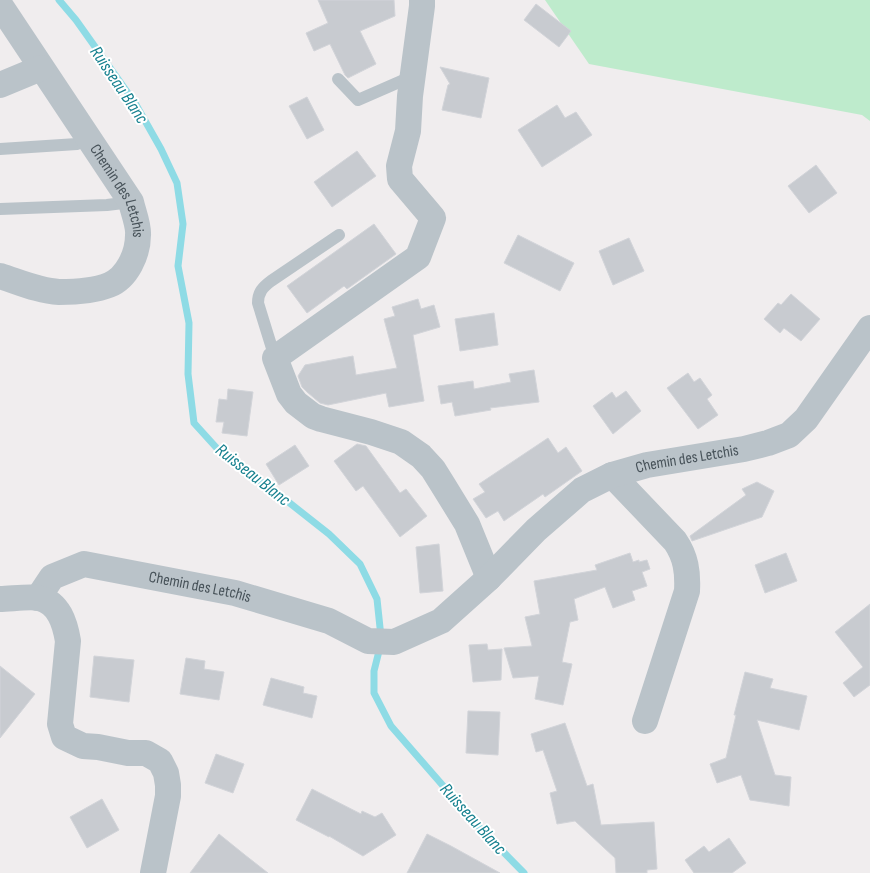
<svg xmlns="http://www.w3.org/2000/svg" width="870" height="873" font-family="'Sofia Sans Condensed',sans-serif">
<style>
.green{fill:#beebcc}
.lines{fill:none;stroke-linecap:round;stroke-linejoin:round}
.stream{stroke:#8edbe5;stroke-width:7}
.building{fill:#c8cbd0;stroke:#d2d4d9}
.service{stroke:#bac3c9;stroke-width:12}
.minor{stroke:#bac3c9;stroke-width:26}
.labels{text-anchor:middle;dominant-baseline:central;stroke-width:4;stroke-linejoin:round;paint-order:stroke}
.street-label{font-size:16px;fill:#475259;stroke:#fff}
.water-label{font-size:18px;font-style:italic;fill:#16818f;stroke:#fff}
</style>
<rect width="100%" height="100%" fill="#f0edee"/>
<!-- green -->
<path class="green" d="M545,0H870V121L862,115L589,64Z"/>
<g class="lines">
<!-- stream -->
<g class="stream">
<path d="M59,0L76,20L135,103L161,149L177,183L183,224L178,266L189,323L188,374L194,423L223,455L277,493L329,534L360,564L377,599L381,637"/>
<path d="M380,647L374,671V693L391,726L479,827L524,873"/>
</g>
</g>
<!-- building -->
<g class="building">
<path d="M318,0H394L395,16L360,31L376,64L348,78L345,75L330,44L314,51L306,33L328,23Z"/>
<path d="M536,4L571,31L559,47L524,20Z"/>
<path d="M440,67L489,78L481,118L442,110L448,85L450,84Z"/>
<path d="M307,97L324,130L307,139L289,106Z"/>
<path d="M557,105L565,118L576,112L592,135L542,167L518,130Z"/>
<path d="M357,151L376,176L332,207L314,182Z"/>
<path d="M816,165L837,193L809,213L788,186Z"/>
<path d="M374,224L396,254L347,289L344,286L307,313L287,286Z"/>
<path d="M518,235L574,263L560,291L504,263Z"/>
<path d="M629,238L644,271L613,285L599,251Z"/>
<path d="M791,294L820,319L801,341L784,328L780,333L764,319L778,303L781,305Z"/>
<path d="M418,299L421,309L434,305L440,327L413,335L424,401L389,407L386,393L328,405L320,403L307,392L302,387L298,376L305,365L353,356L356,375L397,368L384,319L395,316L392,307Z"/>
<path d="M494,313L498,345L460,351L455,319Z"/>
<path d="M534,370L539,402L490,408L491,410L455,416L452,402L441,404L438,386L473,381L474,389L511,382L509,374Z"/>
<path d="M688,373L694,382L700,378L712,395L707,399L718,415L698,429L667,388Z"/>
<path d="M228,389L253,392L247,436L222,433L224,422H216L219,399L227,400Z"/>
<path d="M626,391L641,411L613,434L593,406L612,392L616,398Z"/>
<path d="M548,438L558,453L566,447L582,471L545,497L543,494L504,521L498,511L486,518L473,499L485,492L479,484Z"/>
<path d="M357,444L366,446L400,493L406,489L427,516L400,537L363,486L356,491L334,461Z"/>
<path d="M295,445L309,466L279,485L266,464Z"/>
<path d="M757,482L774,491L762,517L692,541L690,536L746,495L742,489Z"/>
<path d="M439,544L443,591L420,593L416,547Z"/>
<path d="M630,553L633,562L639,560V562L647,560L650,569L642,572L647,586L632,591L635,600L613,608L605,587L574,599L578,620L570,622L562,662L572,664L563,705L535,699L539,676L513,678L504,648L532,646L525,617L540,614L534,581L597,570L595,565Z"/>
<path d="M786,553L797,581L765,593L755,565Z"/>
<path d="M870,604V685L854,697L843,683L863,667L835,632Z"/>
<path d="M487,644L488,650L502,649L501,680L473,682L469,645Z"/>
<path d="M94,656L134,660L129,702L90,697Z"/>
<path d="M186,658L205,661L204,669L224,672L219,700L180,694Z"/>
<path d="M0,666L35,694L0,738Z"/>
<path d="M745,672L773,679L770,688L807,696L799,730L757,720L775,775L791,777L789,806L750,800L741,775L717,783L710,764L726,758L736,715H734Z"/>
<path d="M271,678L304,687L303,693L317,696L312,718L263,705Z"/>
<path d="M468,711L500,712L498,755L466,753Z"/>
<path d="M565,723L587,786L593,784L601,825L654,822L657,869L647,870V873H616L615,858L575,821L557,824L550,793L557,791L543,750L536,752L531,734Z"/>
<path d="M216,754L244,764L233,793L205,783Z"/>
<path d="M312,789L361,814L362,811L375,817L382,813L396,835L363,856L329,836V837L296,820Z"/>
<path d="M102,799L119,830L87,848L70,817Z"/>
<path d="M219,834L245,855L268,873H190Z"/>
<path d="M427,834L451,846L500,873H407Z"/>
<path d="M729,838L746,863L732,873H694L685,860L704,846L709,852Z"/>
</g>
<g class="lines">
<!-- service -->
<g class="service">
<path d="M338,79L358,100L413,76"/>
<path d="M0,149L77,144L88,138"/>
<path d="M0,209L107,205L131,202"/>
<path d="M275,358L258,303C258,292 263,287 271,281L339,235"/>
</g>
<!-- minor -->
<g class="minor">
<path d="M422,0V6L410,96L408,131L399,166L400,179L433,218L418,257L275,358L289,394L296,403L313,416L321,419L371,432L401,442L421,456L433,469L443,485L467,524L489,578"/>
<path id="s1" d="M0,5L131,202C133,211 139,226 138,235C138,254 127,278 109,285C94,291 75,292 59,292C39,291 19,282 0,276"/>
<path d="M0,85L41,68"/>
<path d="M612,475L675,541C686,557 688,572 687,591L645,721"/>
<path id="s2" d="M38,598L52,577L84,564L235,593L329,621L368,641L394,642L441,621L489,578L536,530L582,490L612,475L647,465L744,449L768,443L789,435L806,419L870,328"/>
<path d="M0,599C10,599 30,596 39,598C59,603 65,623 68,641L60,724L64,737L83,746L98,747L128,753H146L160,761L166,773L168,785V796L153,873"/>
</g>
</g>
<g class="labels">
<!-- street labels -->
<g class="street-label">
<text stroke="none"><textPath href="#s1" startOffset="221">Chemin des Letchis</textPath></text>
<text stroke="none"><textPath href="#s2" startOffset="736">Chemin des Letchis</textPath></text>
<text stroke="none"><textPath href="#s2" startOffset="178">Chemin des Letchis</textPath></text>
</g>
<!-- water labels -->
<g class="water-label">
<text transform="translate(119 85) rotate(56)">Ruisseau Blanc</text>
<text transform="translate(253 475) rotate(38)">Ruisseau Blanc</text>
<text transform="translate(473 819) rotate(48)">Ruisseau Blanc</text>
</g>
</g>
</svg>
